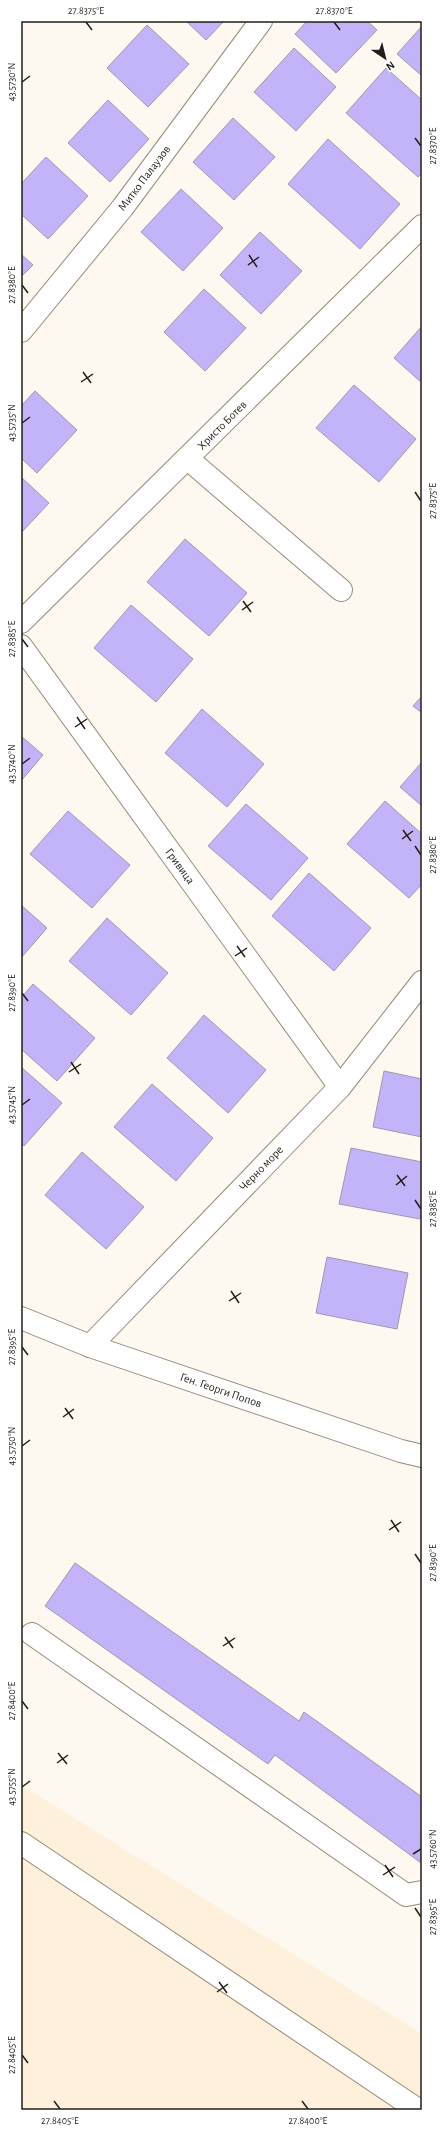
<svg xmlns="http://www.w3.org/2000/svg" width="443" height="2131" font-family="'Alegreya Sans',sans-serif">
<style>
.built{fill:#fef0da}
.building{fill:#c3b4fa;stroke:#9d99ae}
.lines{fill:none;stroke-linecap:round;stroke-linejoin:round}
.minor-casing{stroke:#968977;stroke-width:24}
.minor{stroke:#fff;stroke-width:22}
.ticks{fill:none;stroke:#231e17;stroke-width:1.5}
.labels{text-anchor:middle;dominant-baseline:central;stroke-width:3;stroke-linejoin:round;paint-order:stroke}
.street-label{font-size:12px;fill:#231e17;stroke:#fff}
.neatline{fill:none;stroke:#231e17;stroke-width:1.5}
.ticks-label{font-size:10px;text-anchor:middle;fill:#231e17}
</style>
<rect width="100%" height="100%" fill="#fdf8f0"/>
<!-- built -->
<path class="built" d="M21,1785L422,2034V2110H21Z"/>
<!-- building -->
<g class="building">
<path d="M186,21H224L206,40Z"/>
<path d="M307,21H367L377,30L336,73L295,34Z"/>
<path d="M147,25L189,64L148,107L107,68Z"/>
<path d="M422,26V76L397,54Z"/>
<path d="M294,48L336,87L296,131L254,92Z"/>
<path d="M386,68L422,100V173L418,177L346,113Z"/>
<path d="M108,100L149,139L110,182L68,143Z"/>
<path d="M233,118L275,157L234,200L193,162Z"/>
<path d="M328,139L400,204L360,249L288,184Z"/>
<path d="M46,157L88,196L48,239L21,214V184Z"/>
<path d="M181,189L223,228L183,271L141,232Z"/>
<path d="M260,232L302,271L261,314L220,275Z"/>
<path d="M21,254L33,265L21,277Z"/>
<path d="M204,289L246,328L205,371L164,332Z"/>
<path d="M422,326V383L394,358Z"/>
<path d="M354,385L416,439L379,482L316,428Z"/>
<path d="M35,391L77,430L37,473L21,458V406Z"/>
<path d="M21,477L49,503L21,533Z"/>
<path d="M185,539L247,593L209,636L147,582Z"/>
<path d="M131,605L193,659L156,702L94,648Z"/>
<path d="M422,696V713L413,706Z"/>
<path d="M202,709L264,764L227,807L165,753Z"/>
<path d="M21,736L43,755L21,781Z"/>
<path d="M422,762V806L400,787Z"/>
<path d="M385,801L422,834V884L409,898L347,844Z"/>
<path d="M246,804L308,858L271,900L208,846Z"/>
<path d="M68,811L130,865L92,908L30,854Z"/>
<path d="M309,873L371,928L334,971L272,916Z"/>
<path d="M21,905L47,928L21,958Z"/>
<path d="M107,918L168,973L131,1015L69,961Z"/>
<path d="M33,984L95,1038L57,1081L21,1049V998Z"/>
<path d="M204,1015L266,1070L228,1113L167,1058Z"/>
<path d="M21,1067L62,1103L24,1146L21,1143Z"/>
<path d="M384,1071L422,1079V1137L373,1127Z"/>
<path d="M152,1084L213,1138L176,1181L114,1127Z"/>
<path d="M351,1148L422,1162V1209L420,1219L339,1204Z"/>
<path d="M82,1152L144,1207L106,1249L45,1195Z"/>
<path d="M327,1257L408,1273L397,1329L316,1313Z"/>
<path d="M75,1563L299,1721L304,1712L422,1797L421,1863L275,1755L268,1764L45,1606Z"/>
</g>
<g class="lines">
<defs>
<g id="minor">
<path d="M21,331L123,207L261,21"/>
<path d="M188,459L341,590"/>
<path d="M21,622L422,226"/>
<path d="M21,646L340,1087"/>
<path d="M21,1318L90,1346L401,1451L422,1456"/>
<path d="M90,1346L340,1087L422,982"/>
<path d="M32,1634L406,1895L422,1892"/>
<path d="M21,1843L418,2110"/>
</g>
</defs>
<!-- minor casing -->
<use href="#minor" class="minor-casing"/>
<!-- minor -->
<use href="#minor" class="minor"/>
</g>
<!-- ticks -->
<path class="ticks" d="M86,22L92,30M334,22L340,30M22,82L30,76M415,138L421,146M249,255L257,267M248,265L259,257M22,285L28,293M83,372L91,383M81,382L93,374M22,423L30,417M415,492L421,501M243,601L251,612M242,610L253,602M22,639L28,647M77,717L85,729M75,727L87,719M22,764L30,758M403,830L411,841M402,839L413,831M415,846L421,855M237,946L245,957M235,956L247,948M22,993L28,1001M71,1062L79,1074M69,1072L81,1064M22,1105L30,1099M397,1175L405,1186M396,1185L407,1176M415,1200L421,1209M231,1291L239,1303M229,1301L241,1293M22,1347L28,1355M65,1408L73,1419M63,1417L74,1409M22,1446L30,1440M391,1520L399,1532M389,1530L401,1522M415,1554L421,1563M225,1637L233,1648M223,1646L235,1638M22,1701L28,1709M58,1753L67,1764M57,1763L68,1755M22,1787L30,1781M413,1854L421,1849M385,1865L393,1877M383,1875L395,1867M415,1908L421,1917M219,1982L227,1993M217,1992L228,1984M22,2055L28,2063M54,2101L60,2109M302,2101L308,2109"/>
<g class="labels">
<!-- street labels -->
<g class="street-label">
<text transform="translate(144 178) rotate(-53)">Митко Палаузов</text>
<text transform="translate(222 425) rotate(-45)">Христо Ботев</text>
<text transform="translate(180 866) rotate(54)">Гривица</text>
<text transform="translate(261 1168) rotate(-46)">Черно море</text>
<text transform="translate(221 1390) rotate(19)">Ген. Георги Попов</text>
</g>
</g>
<!-- border -->
<rect width="443" height="2131" fill="none" stroke="#ffffff" stroke-width="44"/>
<!-- north arrow -->
<g transform="translate(385 58) rotate(145)" stroke="#ffffff" stroke-width="3" paint-order="stroke">
<path d="M0-3L7 15L0 10L-7 15Z" fill="#231e17"/>
<text y="-6" font-size="11" font-weight="bold" text-anchor="middle" fill="#231e17">N</text>
</g>
<rect x="22" y="22" width="399" height="2087" class="neatline"/>
<g class="ticks-label">
<text x="86" y="14">27.8375°E</text>
<text x="334" y="14">27.8370°E</text>
<text transform="translate(11 82) rotate(-90)" y="4">43.5730°N</text>
<text transform="translate(432 146) rotate(-90)" y="4">27.8370°E</text>
<text transform="translate(11 285) rotate(-90)" y="4">27.8380°E</text>
<text transform="translate(11 423) rotate(-90)" y="4">43.5735°N</text>
<text transform="translate(432 501) rotate(-90)" y="4">27.8375°E</text>
<text transform="translate(11 639) rotate(-90)" y="4">27.8385°E</text>
<text transform="translate(11 764) rotate(-90)" y="4">43.5740°N</text>
<text transform="translate(432 855) rotate(-90)" y="4">27.8380°E</text>
<text transform="translate(11 993) rotate(-90)" y="4">27.8390°E</text>
<text transform="translate(11 1105) rotate(-90)" y="4">43.5745°N</text>
<text transform="translate(432 1209) rotate(-90)" y="4">27.8385°E</text>
<text transform="translate(11 1347) rotate(-90)" y="4">27.8395°E</text>
<text transform="translate(11 1446) rotate(-90)" y="4">43.5750°N</text>
<text transform="translate(432 1563) rotate(-90)" y="4">27.8390°E</text>
<text transform="translate(11 1701) rotate(-90)" y="4">27.8400°E</text>
<text transform="translate(11 1787) rotate(-90)" y="4">43.5755°N</text>
<text transform="translate(432 1849) rotate(-90)" y="4">43.5760°N</text>
<text transform="translate(432 1917) rotate(-90)" y="4">27.8395°E</text>
<text transform="translate(11 2055) rotate(-90)" y="4">27.8405°E</text>
<text x="60" y="2124">27.8405°E</text>
<text x="308" y="2124">27.8400°E</text>
</g>
</svg>
